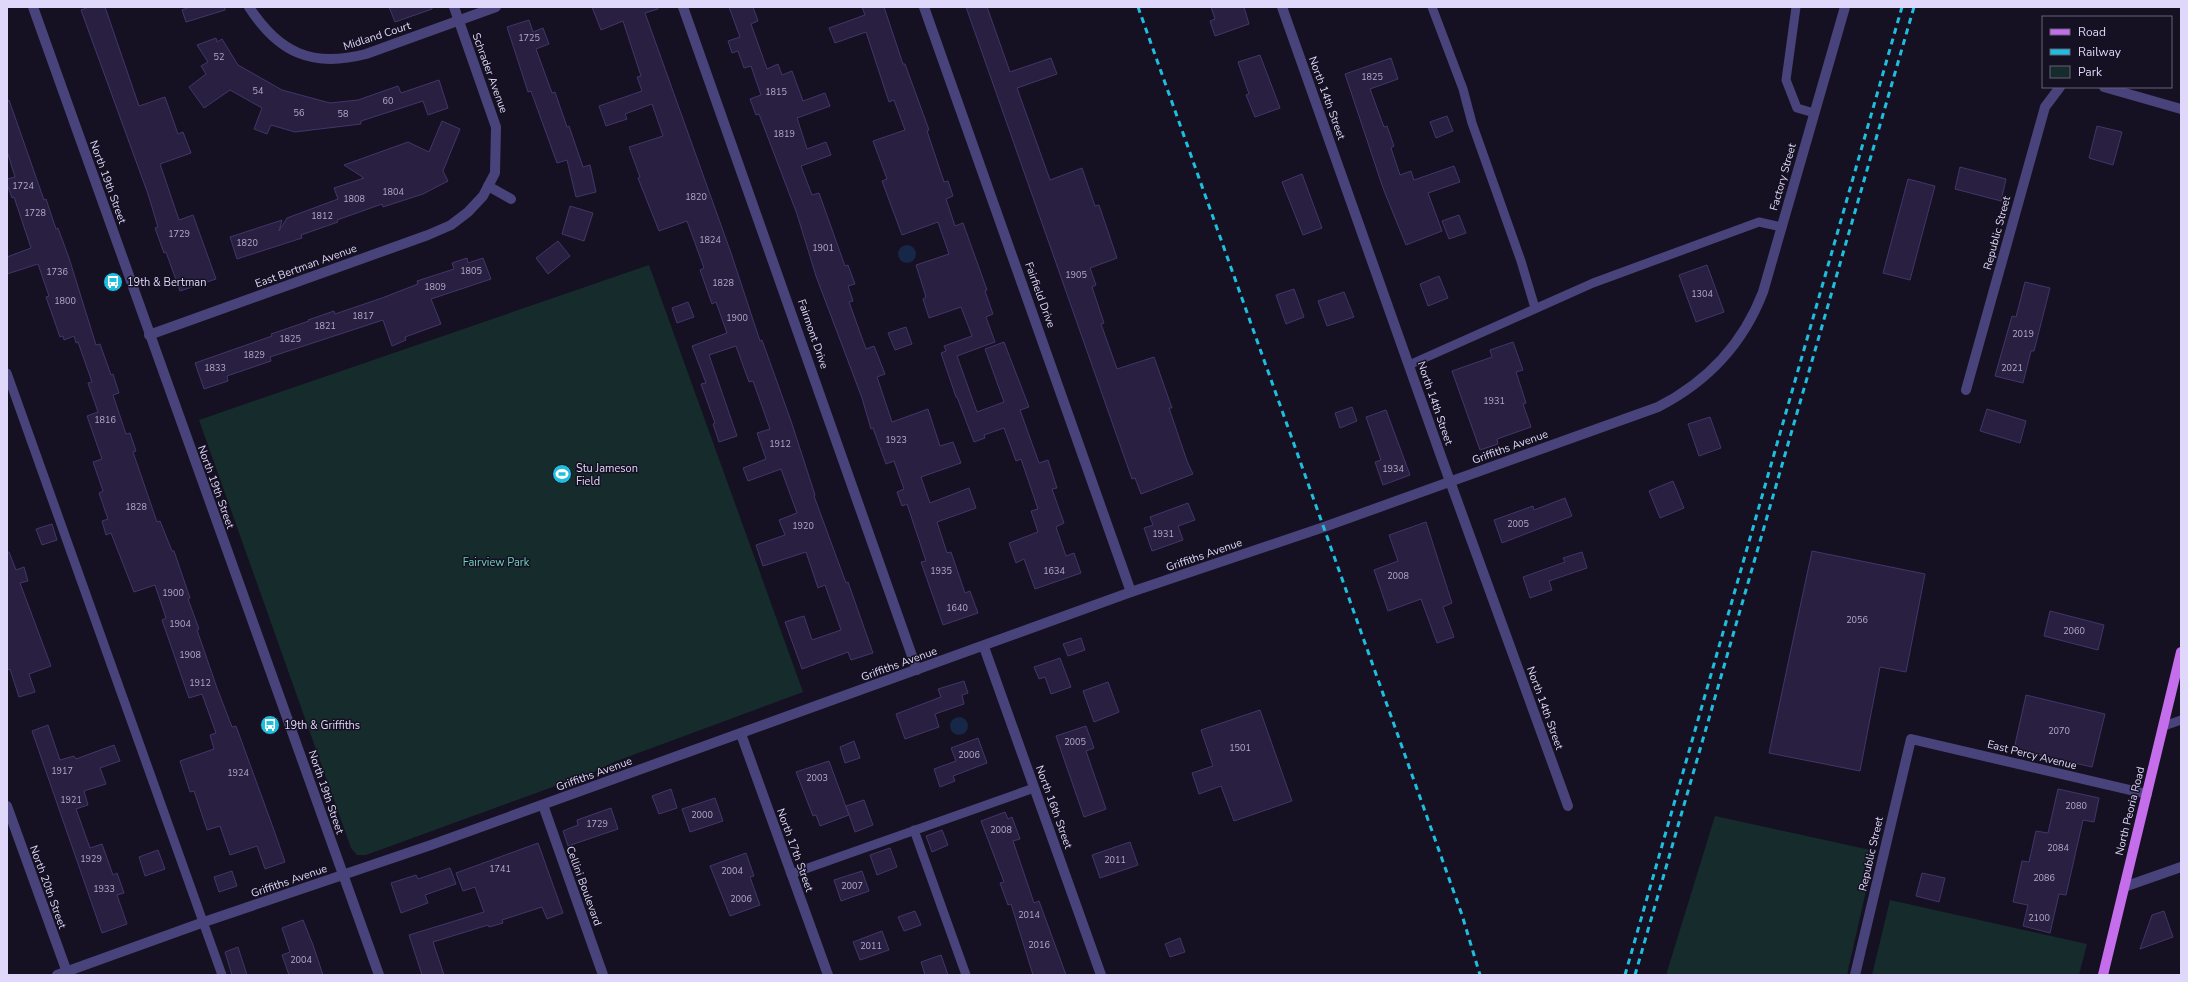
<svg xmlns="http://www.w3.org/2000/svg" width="2188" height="982" font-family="'Nunito Sans',sans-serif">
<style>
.green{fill:#152b2c}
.water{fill:#172747}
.building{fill:#292041;stroke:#43356a}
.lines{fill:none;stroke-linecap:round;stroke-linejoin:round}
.service{stroke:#49437b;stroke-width:9}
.minor{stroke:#49437b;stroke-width:10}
.tertiary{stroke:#49437b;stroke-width:10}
.primary{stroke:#c56eeb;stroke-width:10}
.rail{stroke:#1fbedf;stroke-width:3;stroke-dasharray:6 5;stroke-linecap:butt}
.labels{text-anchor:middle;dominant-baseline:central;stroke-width:3;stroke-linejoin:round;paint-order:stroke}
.number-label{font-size:9px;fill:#b2aacc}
.street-label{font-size:11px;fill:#dfd8fa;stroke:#161122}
.poi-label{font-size:11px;fill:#dfd8fa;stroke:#161122;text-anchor:start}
.park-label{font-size:11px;fill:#6ed0be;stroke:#161122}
</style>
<rect width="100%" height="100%" fill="#161122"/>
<!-- green -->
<g class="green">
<path d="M649,265L803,692L614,762L594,772L366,855H357L351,848L199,420Z"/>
<path d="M1715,816L1875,851L1847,975H1666Z"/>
<path d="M1890,900L2087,944L2079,975H1872Z"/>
</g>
<!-- water -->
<g class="water">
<circle cx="907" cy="254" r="9"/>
<circle cx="959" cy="726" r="9"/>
</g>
<!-- building -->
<g class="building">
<path d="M89,7H105L139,106L165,97L178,134L183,132L191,153L160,164L179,220L193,215L216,279L180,291L166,252L164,253L155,228L158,227L148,194L81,10Z"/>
<path d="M190,7H225V10L186,22L182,10Z"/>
<path d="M389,7H432V9L395,22Z"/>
<path d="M592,7H658V9L645,13L731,253L760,341L762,340L791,421L815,495L814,496L846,583L848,582L873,653L851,660L848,652L802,669L785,622L804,616L812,640L841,630L825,585L818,588L806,552L763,566L756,545L785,535L779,520L797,513L781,469L748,481L743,468L766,459L757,433L770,429L753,381L749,382L736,346L709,355L737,436L719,442L713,424L715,423L701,384L706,383L692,346L727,333L716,302L712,304L700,270L704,268L687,221L659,231L638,178L640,177L629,147L663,136L652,104L625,114L627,119L606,126L599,106L642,91L637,77L641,76L623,21L601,30Z"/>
<path d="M729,7H753L758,21L751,24L767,69L778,64L782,75L792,71L803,101L825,93L830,106L797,118L807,149L826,142L831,155L801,166L812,195L819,193L845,266L848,265L855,284L848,286L853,301L849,302L866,349L874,346L885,374L877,377L892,422L928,409L940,446L953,442L961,463L921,477L930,503L969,488L976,508L937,522L947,553L951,552L965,593L970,591L978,613L943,625L921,562L926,561L907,504L902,506L897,492L904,489L894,461L886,464L873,428L871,429L862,398L816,276L797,214L759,114L756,115L750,99L761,95L751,66L744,68L738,51L732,53L728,41L740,37Z"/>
<path d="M862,7H884L903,64H905L929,130L927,131L944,182L948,181L953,196L946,199L955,226L963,223L987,290L985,291L993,314L986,317L995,342L957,356L977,412L1004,402L985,349L1004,342L1029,407L1020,410L1039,463L1048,460L1057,488L1052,489L1064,523L1056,527L1066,556L1074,553L1081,573L1035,589L1024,559L1016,563L1009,543L1038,532L1031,511L1038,509L1021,459L1016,461L1004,428L984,435L985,438L974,442L957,397H956L941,353L946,351L944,346L972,336L961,307L929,318L923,299L926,297L916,265L949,254L938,222L902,235L882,181L887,179L873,141L905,130L894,100L889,102L866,32L835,43L829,28L865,15Z"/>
<path d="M966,7H987L1010,72L1051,58L1057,74L1017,88L1050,180L1082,168L1095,206L1099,205L1117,258L1090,268L1096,285L1092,287L1104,323L1101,324L1117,369L1154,357L1172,408H1169L1187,461L1193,474L1141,494L1135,478L1132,479Z"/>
<path d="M1211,7H1244L1249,24L1215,36L1210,21L1215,19Z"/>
<path d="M529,20L533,32L543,28L549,44L536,49L552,93L555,92L567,127L569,126L583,167L590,165L596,192L576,197L567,160L557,163L531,91L528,92L507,27Z"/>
<path d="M216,38L217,42L222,39L238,65L282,90L330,103L358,100L398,86L401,93L439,80L448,108L428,115L423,101L361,121V124L295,132L271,125L267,134L254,129L262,108L230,90L204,108L189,87L206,74L201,66L208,62L197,45Z"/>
<path d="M1260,55L1280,108L1255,117L1246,95L1249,94L1238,62Z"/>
<path d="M1391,58L1398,79L1370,89L1384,127L1387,126L1394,146L1391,148L1400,175L1411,171L1414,180L1454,166L1460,182L1428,193L1442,231L1406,245L1383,188L1345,74Z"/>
<path d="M9,100L44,200L46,199L56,229L58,228L69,258L96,345L100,344L111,375L113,374L119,393L113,395L126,434L130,433L136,451L133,452L157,522L160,521L172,551H174L190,598L188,599L199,629L197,630L217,688L232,727L236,726L275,833L285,862L265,869L257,846L230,855L220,826L207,830L194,791L190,792L180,761L214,749L210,735L216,733L202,694L189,698L162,620L166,618L155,585L134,592L111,533L106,535L102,521L108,519L99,493L103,491L93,462L102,459L87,416L98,412L88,383L92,382L78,342L76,343L74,336L64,340L63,336L60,337L46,297L49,296L38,264L7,274V257L31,248L14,197L12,198L7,184V179L15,177L7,151V101Z"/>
<path d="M1447,116L1453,131L1436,138L1430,122Z"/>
<path d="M442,121L460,129L443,171L448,181L423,194L383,207L382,204L337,220L338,222L301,235L302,238L237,259L230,237L282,220L279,231L287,218L338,199L334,188L364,178L344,165L408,142L429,152Z"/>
<path d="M2097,126L2122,132L2113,165L2089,158Z"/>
<path d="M1960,167L2006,179L2001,201L1955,189Z"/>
<path d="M1302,174L1322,228L1303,235L1282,182Z"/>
<path d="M1908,179L1935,186L1910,280L1883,273Z"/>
<path d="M570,206L593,213L584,241L562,234Z"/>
<path d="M1459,215L1466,233L1449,239L1442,221Z"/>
<path d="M558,241L570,256L548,274L536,258Z"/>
<path d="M467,258L468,263L483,258L491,279L431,299L441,324L405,337L406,340L392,346L383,320L270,357L271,361L227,376L228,381L204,389L195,363L272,336L271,334L309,321L308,320L334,311L335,314L382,298L418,284L417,281L454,269L452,263Z"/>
<path d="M1707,265L1724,312L1696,322L1679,275Z"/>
<path d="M1439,276L1448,298L1428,306L1420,284Z"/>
<path d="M2025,282L2050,288L2034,351H2031L2023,383L1995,376L2012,316L2016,317Z"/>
<path d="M1294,289L1304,317L1286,324L1276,295Z"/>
<path d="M1344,292L1354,317L1327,326L1318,301Z"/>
<path d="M688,302L694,317L677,323L672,308Z"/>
<path d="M906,327L912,344L895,350L888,333Z"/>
<path d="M1513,342L1523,370L1516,372L1526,403L1523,404L1531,427L1497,439L1498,444L1480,450L1452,371L1492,357L1490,350Z"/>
<path d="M1352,407L1357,421L1340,428L1335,413Z"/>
<path d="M1987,409L2026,421L2020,443L1980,431Z"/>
<path d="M1386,410L1410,475L1383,485L1375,462L1381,460L1366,417Z"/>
<path d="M1710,417L1721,448L1699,456L1688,424Z"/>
<path d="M1673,481L1684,508L1660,518L1649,491Z"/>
<path d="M1565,498L1572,516L1502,543L1494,520L1533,506L1534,510Z"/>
<path d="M1188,503L1195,520L1178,526L1183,540L1152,551L1144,528L1153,525L1150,517Z"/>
<path d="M1426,522L1452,603L1443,607L1454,637L1437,643L1421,599L1388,611L1374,570L1398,561L1389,535Z"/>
<path d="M52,524L57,540L42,545L36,529Z"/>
<path d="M1812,551L1925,574L1906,672L1880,667L1860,771L1769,753Z"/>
<path d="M7,552H9L16,570L24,567L28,581L20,583L51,666L29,674L35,692L19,697L10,669L7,670Z"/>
<path d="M1582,552L1587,568L1549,581L1552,590L1530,598L1523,577L1565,562L1563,558Z"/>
<path d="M2050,611L2104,625L2098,650L2044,636Z"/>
<path d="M1081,638L1085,650L1068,656L1063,644Z"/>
<path d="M1060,658L1071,687L1051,694L1045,677L1039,679L1034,667Z"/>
<path d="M964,681L968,693L962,695L964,704L935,714L939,727L905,739L896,714L941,697L938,689Z"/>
<path d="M1108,682L1119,712L1094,722L1083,691Z"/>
<path d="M2026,695L2105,714L2092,767L2014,749Z"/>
<path d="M1260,710L1292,801L1234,821L1221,786L1199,794L1192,773L1213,766L1201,730Z"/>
<path d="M48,725L60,760L74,756L76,759L114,745L120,761L100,768L106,784L84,791L88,805L76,809L90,848L102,844L113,875L117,873L124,893L117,895L127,924L102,933L32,731Z"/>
<path d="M1086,726L1094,748L1086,751L1106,809L1084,817L1056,736Z"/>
<path d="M978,738L987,763L953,776L955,781L940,787L934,769L956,761L951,748Z"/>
<path d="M854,741L860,758L845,763L840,747Z"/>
<path d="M829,761L849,815L820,826L816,815L813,816L796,772Z"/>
<path d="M671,789L677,808L659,814L652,796Z"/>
<path d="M2058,789L2099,798L2094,822L2083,820L2066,895L2059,894L2050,933L2023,926L2028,905L2013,902L2022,861L2029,862L2036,831L2048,833Z"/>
<path d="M715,798L723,821L690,832L682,809Z"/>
<path d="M864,800L873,825L855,832L846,806Z"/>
<path d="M611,808L618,829L568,846L563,831L578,825L577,820Z"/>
<path d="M1005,812L1008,819L1012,817L1020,839L1013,841L1034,903L1039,901L1066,975H1033L1011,904L1008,905L1000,883L1004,882L981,821Z"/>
<path d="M942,830L948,845L932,852L926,836Z"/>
<path d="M1130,842L1138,865L1100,878L1092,855Z"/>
<path d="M538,843L563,913L547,919L542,907L502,920L503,923L489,927L488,925L433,942L444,975H422L409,935L484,912L475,887L463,891L456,873Z"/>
<path d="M890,848L897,867L877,875L870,855Z"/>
<path d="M158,850L165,869L145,876L139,857Z"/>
<path d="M746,853L754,876L750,877L760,905L730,916L710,866Z"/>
<path d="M450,868L456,884L425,895L428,903L401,913L391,883L416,875L418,879Z"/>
<path d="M232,871L237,886L219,892L214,877Z"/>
<path d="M862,871L869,891L841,901L834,880Z"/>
<path d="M1922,873L1945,878L1939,902L1916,896Z"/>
<path d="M915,911L921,925L904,931L898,917Z"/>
<path d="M2164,911L2173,937L2140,949L2152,915Z"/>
<path d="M303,920L313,945L323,975H289L282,955L290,952L282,928Z"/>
<path d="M882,931L889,950L860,960L853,942Z"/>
<path d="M1180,938L1185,952L1170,957L1165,944Z"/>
<path d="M238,947L247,975H232L225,952Z"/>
<path d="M941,955L948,975H925L921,962Z"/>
</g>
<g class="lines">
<!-- service -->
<g class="service">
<path d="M1432,7L1463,89L1472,123L1521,261L1535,308"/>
<path d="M1796,7L1786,80L1797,108L1814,113"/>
<path d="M1409,365L1593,283L1759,222L1782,227"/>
<path d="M7,373L222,975"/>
<path d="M2164,726L2181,720"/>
<path d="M914,830L966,975"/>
<path d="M791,874L1034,788"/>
</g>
<!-- minor -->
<g class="minor">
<path d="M249,7C279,53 312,68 366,54L496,7"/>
<path d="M683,7L917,670"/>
<path d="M924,7L1131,592"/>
<path d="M1282,7L1443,462L1568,806"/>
<path d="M2104,87L2181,109"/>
<path d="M488,186L511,199"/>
<path d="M149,335L428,235L451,225L468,212L483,196L495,173L496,127L454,7"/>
<path d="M1966,390L2045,107L2060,87"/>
<path d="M984,647L1101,975"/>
<path d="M741,734L828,975"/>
<path d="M543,805L603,975"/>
<path d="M7,806L68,975"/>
<path d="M2124,887L2181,867"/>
<path d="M57,975L204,922L431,845L1131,592L1324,527L1658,407C1707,382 1743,344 1763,292L1845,7"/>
<path d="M1855,975L1911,739L2147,794"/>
</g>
<!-- tertiary -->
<path class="tertiary" d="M33,7L379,975"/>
<!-- primary -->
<path class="primary" d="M2103,975L2181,652"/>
<!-- rail -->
<g class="rail">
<path d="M1138,7L1462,915L1480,975"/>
<path d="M1625,975L1902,7"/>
<path d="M1635,975L1914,7"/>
</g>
</g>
<!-- icons -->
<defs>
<symbol id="bus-disc" viewBox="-11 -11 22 22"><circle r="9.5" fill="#1fbedf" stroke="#161122"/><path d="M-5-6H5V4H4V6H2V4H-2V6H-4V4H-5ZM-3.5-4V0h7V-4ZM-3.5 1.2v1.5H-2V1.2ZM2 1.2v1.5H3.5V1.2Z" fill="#fff"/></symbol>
<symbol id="stadium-disc" viewBox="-11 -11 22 22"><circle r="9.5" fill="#1fbedf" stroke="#161122"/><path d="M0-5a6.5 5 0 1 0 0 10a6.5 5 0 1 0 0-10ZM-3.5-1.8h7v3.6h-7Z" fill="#fff"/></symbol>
</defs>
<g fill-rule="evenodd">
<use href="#bus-disc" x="102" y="271" width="22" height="22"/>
<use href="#stadium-disc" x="551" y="463" width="22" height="22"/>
<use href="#bus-disc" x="259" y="714" width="22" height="22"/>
</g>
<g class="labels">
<!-- number labels -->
<g class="number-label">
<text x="529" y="38">1725</text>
<text x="219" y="57">52</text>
<text x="1372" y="77">1825</text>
<text x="258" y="91">54</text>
<text x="776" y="92">1815</text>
<text x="388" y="101">60</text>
<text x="299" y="113">56</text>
<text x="343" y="114">58</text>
<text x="784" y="134">1819</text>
<text x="23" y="186">1724</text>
<text x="393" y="192">1804</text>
<text x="696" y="197">1820</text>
<text x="354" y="199">1808</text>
<text x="35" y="213">1728</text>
<text x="322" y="216">1812</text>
<text x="179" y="234">1729</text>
<text x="710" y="240">1824</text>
<text x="247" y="243">1820</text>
<text x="823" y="248">1901</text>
<text x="471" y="271">1805</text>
<text x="57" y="272">1736</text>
<text x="1076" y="275">1905</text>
<text x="723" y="283">1828</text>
<text x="435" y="287">1809</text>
<text x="1702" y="294">1304</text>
<text x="65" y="301">1800</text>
<text x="363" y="316">1817</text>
<text x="737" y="318">1900</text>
<text x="325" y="326">1821</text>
<text x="2023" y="334">2019</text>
<text x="290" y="339">1825</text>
<text x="254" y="355">1829</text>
<text x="215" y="368">1833</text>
<text x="2012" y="368">2021</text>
<text x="1494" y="401">1931</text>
<text x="105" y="420">1816</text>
<text x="896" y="440">1923</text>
<text x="780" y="444">1912</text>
<text x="1393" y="469">1934</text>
<text x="136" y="507">1828</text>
<text x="1518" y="524">2005</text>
<text x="803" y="526">1920</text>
<text x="1163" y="534">1931</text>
<text x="941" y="571">1935</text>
<text x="1054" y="571">1634</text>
<text x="1398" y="576">2008</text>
<text x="173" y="593">1900</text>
<text x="957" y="608">1640</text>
<text x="1857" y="620">2056</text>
<text x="180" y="624">1904</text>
<text x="2074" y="631">2060</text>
<text x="190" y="655">1908</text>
<text x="200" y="683">1912</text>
<text x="2059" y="731">2070</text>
<text x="1075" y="742">2005</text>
<text x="1240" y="748">1501</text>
<text x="969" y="755">2006</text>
<text x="62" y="771">1917</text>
<text x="238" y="773">1924</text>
<text x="817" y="778">2003</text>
<text x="71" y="800">1921</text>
<text x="2076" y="806">2080</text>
<text x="702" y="815">2000</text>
<text x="597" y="824">1729</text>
<text x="1001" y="830">2008</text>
<text x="2058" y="848">2084</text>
<text x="91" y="859">1929</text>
<text x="1115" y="860">2011</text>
<text x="500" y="869">1741</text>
<text x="732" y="871">2004</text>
<text x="2044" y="878">2086</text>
<text x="852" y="886">2007</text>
<text x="104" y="889">1933</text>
<text x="741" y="899">2006</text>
<text x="1029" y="915">2014</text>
<text x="2039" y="918">2100</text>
<text x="1039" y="945">2016</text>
<text x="871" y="946">2011</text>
<text x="301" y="960">2004</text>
</g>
<!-- street labels -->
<g class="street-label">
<text transform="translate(377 36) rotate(-18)">Midland Court</text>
<text transform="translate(490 73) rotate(70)">Schrader Avenue</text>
<text transform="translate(1327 98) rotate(70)">North 14th Street</text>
<text transform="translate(1783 177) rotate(-74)">Factory Street</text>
<text transform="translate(108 182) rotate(70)">North 19th Street</text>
<text transform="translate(1997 233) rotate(-75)">Republic Street</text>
<text transform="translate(306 266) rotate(-20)">East Bertman Avenue</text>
<text transform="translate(1040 295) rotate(70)">Fairfield Drive</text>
<text transform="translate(813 334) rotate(71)">Fairmont Drive</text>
<text transform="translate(1435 403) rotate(71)">North 14th Street</text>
<text transform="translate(1510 447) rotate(-20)">Griffiths Avenue</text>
<text transform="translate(216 487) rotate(70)">North 19th Street</text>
<text transform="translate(1204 555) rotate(-19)">Griffiths Avenue</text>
<text transform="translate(899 664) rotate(-20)">Griffiths Avenue</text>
<text transform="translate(1545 708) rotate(70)">North 14th Street</text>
<text transform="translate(2032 755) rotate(14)">East Percy Avenue</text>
<text transform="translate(594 774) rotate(-20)">Griffiths Avenue</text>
<text transform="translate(326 792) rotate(71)">North 19th Street</text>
<text transform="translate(1054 807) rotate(70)">North 16th Street</text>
<text transform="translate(2130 811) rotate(-76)">North Peoria Road</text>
<text transform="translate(795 850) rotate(70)">North 17th Street</text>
<text transform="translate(1871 854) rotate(-77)">Republic Street</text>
<text transform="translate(289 881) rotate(-19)">Griffiths Avenue</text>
<text transform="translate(584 886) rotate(70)">Cellini Boulevard</text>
<text transform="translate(48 887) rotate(70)">North 20th Street</text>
</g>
<!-- poi labels -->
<g class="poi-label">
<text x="127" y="282">19th &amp; Bertman</text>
<text x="576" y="468">Stu Jameson<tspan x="576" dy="13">Field</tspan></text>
<text x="284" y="725">19th &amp; Griffiths</text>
</g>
<!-- park labels -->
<g class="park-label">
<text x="496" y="562">Fairview Park</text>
</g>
</g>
<!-- border -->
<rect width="2188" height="982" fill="none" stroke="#dfd8fa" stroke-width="16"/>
<!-- legend -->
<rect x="2042" y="16" width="130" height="72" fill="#161122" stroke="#666178"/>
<rect x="2050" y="29" width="20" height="6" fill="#c56eeb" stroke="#666178"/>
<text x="2078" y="36" font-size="12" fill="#dfd8fa">Road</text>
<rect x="2050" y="49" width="20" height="6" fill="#1fbedf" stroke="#666178"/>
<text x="2078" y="56" font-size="12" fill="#dfd8fa">Railway</text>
<rect x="2050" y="66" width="20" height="12" fill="#152b2c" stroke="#666178"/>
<text x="2078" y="76" font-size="12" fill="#dfd8fa">Park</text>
</svg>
